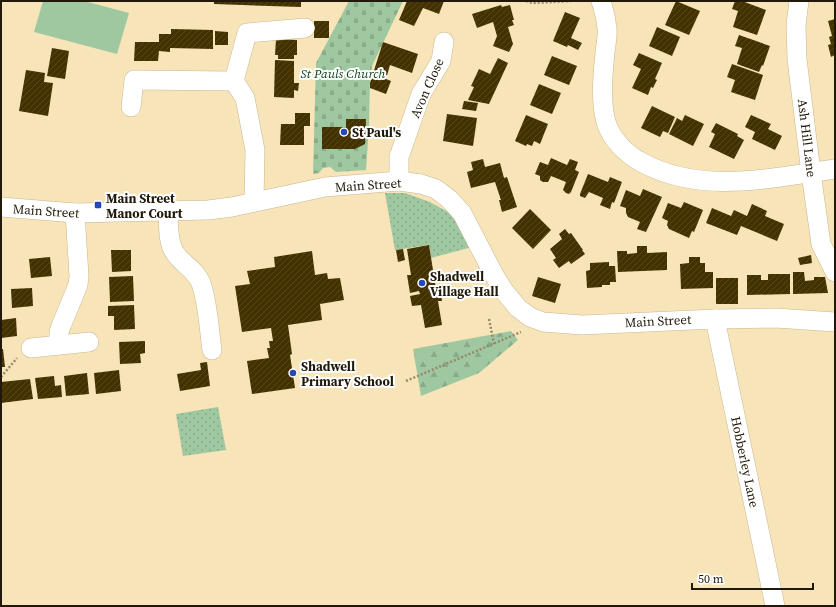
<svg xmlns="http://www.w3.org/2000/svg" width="836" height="607" font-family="'Source Serif 4',serif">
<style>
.forest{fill:url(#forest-firs)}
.cemetery{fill:url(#cemetery-stones)}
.park{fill:url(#park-dots)}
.pitch{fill:#9fc8a1}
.building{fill:url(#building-hatch)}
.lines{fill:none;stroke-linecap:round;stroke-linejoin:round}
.minor-casing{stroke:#c9b68d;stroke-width:20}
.path{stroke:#97896a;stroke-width:2.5;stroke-dasharray:2 2;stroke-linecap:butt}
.minor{stroke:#fff;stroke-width:19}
.poi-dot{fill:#2748b8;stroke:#fff;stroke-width:1.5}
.labels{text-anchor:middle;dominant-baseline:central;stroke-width:4;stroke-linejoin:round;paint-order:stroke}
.park-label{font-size:13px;font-style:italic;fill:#0d4317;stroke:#fff}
.street-label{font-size:13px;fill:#201909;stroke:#fff}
.poi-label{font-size:13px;font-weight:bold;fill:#201909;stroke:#fff;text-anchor:start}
</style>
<defs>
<pattern id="forest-firs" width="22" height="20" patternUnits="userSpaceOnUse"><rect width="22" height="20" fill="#9fc8a1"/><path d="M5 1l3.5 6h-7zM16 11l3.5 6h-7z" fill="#89ab89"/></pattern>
<pattern id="cemetery-stones" width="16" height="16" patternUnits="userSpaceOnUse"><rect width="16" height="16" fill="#9fc8a1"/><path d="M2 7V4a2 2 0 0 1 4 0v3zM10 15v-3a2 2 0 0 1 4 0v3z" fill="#89ab89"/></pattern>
<pattern id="park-dots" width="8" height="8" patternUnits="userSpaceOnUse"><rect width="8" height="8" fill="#9fc8a1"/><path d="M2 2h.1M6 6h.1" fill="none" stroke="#89ab89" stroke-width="1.8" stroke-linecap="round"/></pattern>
<pattern id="building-hatch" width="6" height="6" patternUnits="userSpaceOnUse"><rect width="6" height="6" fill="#443100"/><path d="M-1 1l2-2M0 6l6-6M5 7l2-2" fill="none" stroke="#56461b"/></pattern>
</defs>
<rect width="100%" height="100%" fill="#f7e4b9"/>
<!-- forest -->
<path class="forest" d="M511,331L518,340L479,373L421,396L413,349Z"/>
<!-- cemetery -->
<path class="cemetery" d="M349,1H403L372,66L370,80L369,126L366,170L336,172L330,167L323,168L319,173L313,174L316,63Z"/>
<!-- park -->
<g class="park">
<path d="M385,193H405L430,202L448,212L459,225L472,247L431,258L429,245L395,250Z"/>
<path d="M218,407L226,450L183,456L176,414Z"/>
</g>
<!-- pitch -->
<path class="pitch" d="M43,1H84L129,13L117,54L34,32Z"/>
<!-- building -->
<g class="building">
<path d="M214,1H301V7L214,4Z"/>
<path d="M407,1H444L439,14L423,8L414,26L399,20Z"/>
<path d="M676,1L700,11L689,35L665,25Z"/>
<path d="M735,1H742L766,10L757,35L733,27L738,11L732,9Z"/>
<path d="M501,5L502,7L510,5L514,20H512L514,25L508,27L513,44L509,52L493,46L497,36L493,22L477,28L472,14Z"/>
<path d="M565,12L580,18L571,38L582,43L578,50L568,45L567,47L553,41Z"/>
<path d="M835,19V55L831,57L828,45L831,44L829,37L832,36L828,21Z"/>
<rect x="314" y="21" width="15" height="17"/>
<path d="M657,27L680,37L672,56L649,46Z"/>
<path d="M171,29L213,30V49L170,48V52L159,51L158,61H134L135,42H159V34H171Z"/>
<path d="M215,31L228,32V45H215Z"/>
<path d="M739,35L770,46L763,66L762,65L759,72L737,64L742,48L735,46Z"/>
<path d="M276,39L297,40V55H294V59H278V55H275Z"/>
<path d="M383,42L418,54L412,73L390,65L386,79L391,81L386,94L370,88V83Z"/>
<path d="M52,48L69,51L65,79L47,76Z"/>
<path d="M639,53L662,63L655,79L657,80L653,88L651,87L648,95L632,88L641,69L633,65Z"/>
<path d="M552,56L577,66L569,85L544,75Z"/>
<path d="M498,58L508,63L489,104L468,100L474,87L471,86L479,69L490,74Z"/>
<path d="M275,60L294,61V83H299L298,91L294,90V98L274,97Z"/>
<path d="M732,64L763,75L755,100L731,92L735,80L727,77Z"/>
<path d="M26,70L45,73L44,82L53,83L48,116L19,111Z"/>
<path d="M539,84L561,93L552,114L530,105Z"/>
<path d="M464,101L478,103L476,111L462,109Z"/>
<path d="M652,106L675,117L668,133L663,131L660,137L641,128Z"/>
<path d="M295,113H310V126H304V145H280L281,124H295Z"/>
<path d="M447,114L477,118L473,146L443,141Z"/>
<path d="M526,115L548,124L540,144L534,141L532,146L527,144L526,146L515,141Z"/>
<path d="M685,115L704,124L693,146L669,134L677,118L682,121Z"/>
<path d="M751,115L771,124L768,129L782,136L775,150L752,139L755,132L745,127Z"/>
<path d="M346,119H366L365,144L355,149H322V127H346Z"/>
<path d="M716,123L738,134L737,136L744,140L734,159L709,147L715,134L711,132Z"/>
<path d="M551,158L567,165L570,159L578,162L575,170L579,172L571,192L569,194L566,193L563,190L566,182L551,176L548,182H543L540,180V176L535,174L540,162L548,165Z"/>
<path d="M483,159L485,167L500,163L504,178L507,177L517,207L502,212L499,200H501L495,182L471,188L467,172L473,170L471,162Z"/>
<path d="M588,174L608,182L610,177L622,182L614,203L612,202L610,209L600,205L603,198L589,192L585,198L580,196V194Z"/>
<path d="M643,189L662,197L646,232L637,229L640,222L628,217L626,213V208L620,206L626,190L640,196Z"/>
<path d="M684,202L703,210L694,232L692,231L689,238L669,229L667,225L668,221L662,218L668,203L681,208Z"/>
<path d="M752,204L767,211L765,216L784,224L777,241L741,226L737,235L706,223L712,208L731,216L734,210L747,216Z"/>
<path d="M530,209L551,230L533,249L512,228Z"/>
<path d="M565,229L569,234L571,233L583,250H582L585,254L571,264L569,261L559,268L553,260L556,258L550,249L562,239L559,234Z"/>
<path d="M429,245L437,295L441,294L442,301H438L442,325L425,328L421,305L412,306L410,296L420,294L419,291L410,293L407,275H411L407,249Z"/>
<path d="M637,246H647V253L667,252V270L618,272L617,251H627V254L637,253Z"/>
<path d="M403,249L405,260L398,262L396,250Z"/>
<path d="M111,250H131V271L112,272Z"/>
<path d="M312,251L315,275L327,273L328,279L340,278L344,300L320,304L322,320L288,325L292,354L290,355L295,388L252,394L247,361L269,358L267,348H270L269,341H273L271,328L242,332L235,286L250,284L247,271L275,267L274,257Z"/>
<path d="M811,255L812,263L800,265L798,258Z"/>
<path d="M50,257L52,276L31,278L29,259Z"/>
<path d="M689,257H700V263H705V272H713V288L681,289L680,264L689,263Z"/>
<path d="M609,262V266H615L616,282H610V285H602V287L587,288L586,271L590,270V263Z"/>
<path d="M793,272H804L805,281L814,280V277H825L828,293L793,294Z"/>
<path d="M768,274H790V294L747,295V275H761V280H768Z"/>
<path d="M133,276L134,301L110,302L109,277Z"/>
<path d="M538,277L561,284L555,303L532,296Z"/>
<rect x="716" y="278" width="22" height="26"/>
<path d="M32,288L33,306L12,308L11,289Z"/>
<path d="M134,305L135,329L114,330V316H108V306Z"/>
<path d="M16,318L17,336L1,338V320Z"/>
<path d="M145,341V353L140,354L141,363L120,364L119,342Z"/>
<path d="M1,349H3L5,367H1Z"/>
<path d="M207,362L210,386L180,391L177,374L201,370L200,363Z"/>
<path d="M119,370L121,391L96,394L94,373Z"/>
<path d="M87,373L89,394L66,396L64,376Z"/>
<path d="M54,376L55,386L61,385L62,397L38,399L35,378Z"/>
<path d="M30,379L33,399L1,403V382Z"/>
</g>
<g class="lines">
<defs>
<g id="minor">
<path d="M601,1C604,10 606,18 607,28C608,35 606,44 605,52C603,74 600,99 606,122C611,139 626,154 641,162C701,195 771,178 835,169"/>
<path d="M799,1L796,25L797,59L811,173L821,244L835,272"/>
<path d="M131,107L134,80L234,81"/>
<path d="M399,181V157L421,94L441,61L444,42"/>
<path d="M254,202L255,150L245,98L234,81L247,33L305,28"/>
<path d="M1,207L75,213L208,210L232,207L325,187L399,181L421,184L436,189L449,199L462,213L494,275L504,291L518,308L530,317L543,322L582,325L715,319L776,318L835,322"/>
<path d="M168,211C169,223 167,242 175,253C182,264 196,270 201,283C208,303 209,329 212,350"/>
<path d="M715,319L775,606"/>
<path d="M59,345V332L61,326L78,285L79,276L75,213"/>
<path d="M31,348L89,342"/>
</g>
</defs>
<!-- minor casing -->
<use href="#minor" class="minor-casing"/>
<!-- path -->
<g class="path">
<path d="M526,1L532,3L571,1"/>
<path d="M489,319L494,344"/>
<path d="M1,377L17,358"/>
<path d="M406,381L521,332"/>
</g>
<!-- minor -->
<use href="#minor" class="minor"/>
</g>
<!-- markers -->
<g class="poi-dot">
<circle cx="344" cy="132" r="4"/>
<rect x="94" y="201" width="8" height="8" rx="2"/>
<circle cx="422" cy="283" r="4"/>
<circle cx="293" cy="373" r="4"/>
</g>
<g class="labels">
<!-- park labels -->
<g class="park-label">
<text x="343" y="73">St Pauls Church</text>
</g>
<!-- street labels -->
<g class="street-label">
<text transform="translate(427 88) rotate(-66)">Avon Close</text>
<text transform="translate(807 138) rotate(83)">Ash Hill Lane</text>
<text transform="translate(368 185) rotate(-4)">Main Street</text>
<text transform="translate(46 211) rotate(4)">Main Street</text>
<text transform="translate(658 321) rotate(-3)">Main Street</text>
<text transform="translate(745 462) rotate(78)">Hobberley Lane</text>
</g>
<!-- poi labels -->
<g class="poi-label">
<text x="352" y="132">St Paul's</text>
<text x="106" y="198">Main Street<tspan x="106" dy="15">Manor Court</tspan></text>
<text x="430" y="276">Shadwell<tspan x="430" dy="15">Village Hall</tspan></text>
<text x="301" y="366">Shadwell<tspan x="301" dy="15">Primary School</tspan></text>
</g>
</g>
<!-- border -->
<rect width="836" height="607" fill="none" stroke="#201909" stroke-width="4"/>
<!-- scale -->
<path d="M692 583v6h121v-6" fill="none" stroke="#201909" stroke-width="2"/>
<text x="698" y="583" font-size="12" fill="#201909" stroke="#ffffff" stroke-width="3" paint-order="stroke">50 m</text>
</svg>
